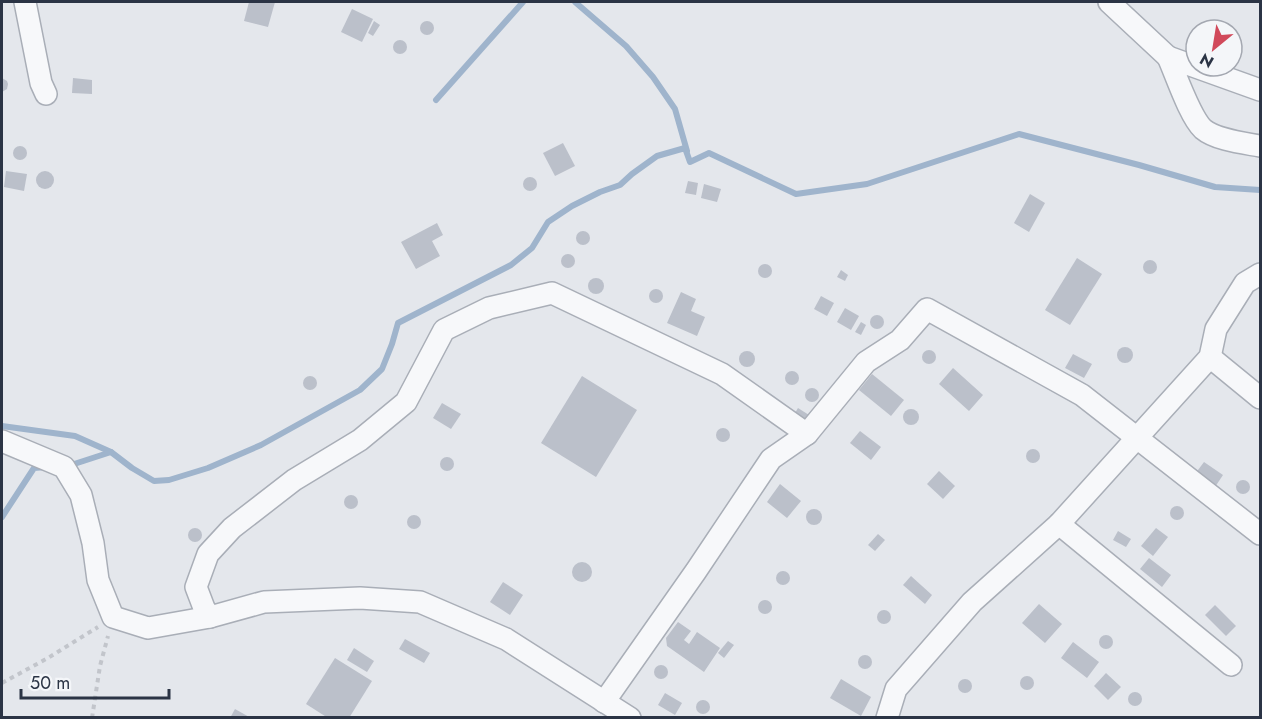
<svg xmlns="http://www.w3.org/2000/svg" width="1262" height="719" font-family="Jost,sans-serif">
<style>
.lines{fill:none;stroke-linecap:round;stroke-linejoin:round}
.stream{stroke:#9fb4cc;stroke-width:6}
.building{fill:#bbc0ca}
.minor-casing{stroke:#a9aeb7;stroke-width:24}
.path{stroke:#c2c5cb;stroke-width:4;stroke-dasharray:4.5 4.5;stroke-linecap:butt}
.minor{stroke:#f7f8fa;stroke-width:21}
</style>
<rect width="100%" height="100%" fill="#e4e7ec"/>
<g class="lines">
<!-- stream -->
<g class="stream">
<path d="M575,2L626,46L653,77L675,109L687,151"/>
<path d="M436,100L523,2"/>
<path d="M2,426L75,436L111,452L132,468L154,481L169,480L208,468L261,445L360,390L382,369L392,344L398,323L511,265L532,248L548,222L572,206L600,192L620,185L632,174L657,156L685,148L690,162L709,153L796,194L867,184L1019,134L1139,165L1215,187L1260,190"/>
<path d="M68,466L111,452"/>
<path d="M2,517L34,468L46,467"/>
</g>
</g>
<!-- building -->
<g class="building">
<path d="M249,2H275L268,27L244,21Z"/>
<path d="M352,9L373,19L362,42L341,32Z"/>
<path d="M374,21L380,25L373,36L368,33Z"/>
<circle cx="427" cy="28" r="7"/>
<circle cx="400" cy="47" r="7"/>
<path d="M2,78L7,81L8,84L7,89L2,92Z"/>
<path d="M73,78L92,80V94L72,93Z"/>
<path d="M563,143L575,166L555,176L543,153Z"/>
<circle cx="20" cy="153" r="7"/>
<path d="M6,171L27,174L24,191L4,187Z"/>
<circle cx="45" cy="180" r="9"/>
<circle cx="530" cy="184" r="7"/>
<path d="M688,181L698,183L696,195L685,193Z"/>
<path d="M704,184L721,189L717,202L701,198Z"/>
<path d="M1030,194L1045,203L1029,232L1014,223Z"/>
<path d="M437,223L443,235L432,241L440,256L416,269L401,242Z"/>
<circle cx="583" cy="238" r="7"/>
<circle cx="568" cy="261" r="7"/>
<path d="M1077,258L1102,274L1070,325L1045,310Z"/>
<circle cx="1150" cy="267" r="7"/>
<circle cx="765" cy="271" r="7"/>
<path d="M841,270L848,275L845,281L837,277Z"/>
<circle cx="596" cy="286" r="8"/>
<circle cx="656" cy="296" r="7"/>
<path d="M681,292L696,299L691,311L705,317L697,336L667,323Z"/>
<path d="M821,296L834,303L827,316L814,309Z"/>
<path d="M845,308L859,316L851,330L837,322Z"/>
<circle cx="877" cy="322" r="7"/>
<path d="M861,322L866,325L861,335L855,332Z"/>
<circle cx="1125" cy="355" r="8"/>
<circle cx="929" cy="357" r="7"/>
<circle cx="747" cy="359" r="8"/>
<path d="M1073,354L1092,364L1084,378L1065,368Z"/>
<path d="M953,368L983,395L969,411L939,384Z"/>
<circle cx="792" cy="378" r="7"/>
<path d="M872,374L904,400L891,416L859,390Z"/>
<path d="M582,376L637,410L596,477L541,443Z"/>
<circle cx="310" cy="383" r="7"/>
<circle cx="812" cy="395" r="7"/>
<path d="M442,403L461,414L451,429L433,418Z"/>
<path d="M798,408L809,415L806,420L795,413Z"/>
<circle cx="911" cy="417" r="8"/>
<circle cx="723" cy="435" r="7"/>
<path d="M860,431L881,447L871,460L850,443Z"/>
<circle cx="1033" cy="456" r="7"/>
<circle cx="447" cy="464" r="7"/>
<path d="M1204,462L1223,475L1215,487L1195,474Z"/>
<path d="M939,471L955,486L943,499L927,484Z"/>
<circle cx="1243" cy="487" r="7"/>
<path d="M780,484L801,501L787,518L767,502Z"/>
<circle cx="351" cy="502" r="7"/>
<circle cx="1177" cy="513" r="7"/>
<circle cx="814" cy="517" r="8"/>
<circle cx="414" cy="522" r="7"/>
<path d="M1156,528L1168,537L1153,556L1141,546Z"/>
<circle cx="195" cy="535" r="7"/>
<path d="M1118,531L1131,539L1126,547L1113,540Z"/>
<path d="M878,534L885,540L875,551L868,545Z"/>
<path d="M1149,558L1171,575L1162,587L1140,569Z"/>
<circle cx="582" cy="572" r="10"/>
<circle cx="783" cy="578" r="7"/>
<path d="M911,576L932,595L925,604L903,585Z"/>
<path d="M503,582L523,595L510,615L490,602Z"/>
<circle cx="765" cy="607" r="7"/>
<path d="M1039,604L1062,624L1045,643L1022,623Z"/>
<path d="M1215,605L1236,626L1226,636L1205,615Z"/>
<circle cx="884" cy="617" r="7"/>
<path d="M678,622L691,631L684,640L689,644L697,632L720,648L704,672L667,646L666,638Z"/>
<circle cx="1106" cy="642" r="7"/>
<path d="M405,639L430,653L424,663L399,649Z"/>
<path d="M728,641L734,645L724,658L718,653Z"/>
<path d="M1073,642L1099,662L1087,678L1061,658Z"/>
<path d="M354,648L374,661L367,672L347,660Z"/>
<circle cx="865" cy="662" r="7"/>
<path d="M335,658L372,681L349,718H328L306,704Z"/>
<circle cx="661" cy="672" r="7"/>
<path d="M1106,673L1121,687L1108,700L1094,686Z"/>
<circle cx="1027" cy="683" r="7"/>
<path d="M841,679L871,697L861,716L830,698Z"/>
<circle cx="965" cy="686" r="7"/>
<circle cx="1135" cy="699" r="7"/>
<path d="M665,693L682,703L675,715L658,705Z"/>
<circle cx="703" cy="707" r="7"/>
<path d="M235,709L251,718H230Z"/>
</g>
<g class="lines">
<defs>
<g id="minor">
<path d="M25,2L41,83L46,94"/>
<path d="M1109,2L1168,57"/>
<path d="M1260,90L1168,57C1176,75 1190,117 1203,129C1216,140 1244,143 1260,146"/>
<path d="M1210,357L1260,398"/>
<path d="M2,441L64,467L81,495L93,543L98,580L113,617L148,628L210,617L264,602L360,598L420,602L506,639L630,718"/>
<path d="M1059,524L1231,665"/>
<path d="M210,617L204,608L196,587L208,554L232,528L294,480L360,440L406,402L444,330L489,308L552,293L722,374L807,434"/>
<path d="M604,702L696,571L771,459L807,434L866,362L900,340L927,309L1082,395L1260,534"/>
<path d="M887,718L896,689L972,602L1059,524L1210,357L1216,329L1245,283L1260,274"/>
</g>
</defs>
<!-- minor casing -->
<use href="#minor" class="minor-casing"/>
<!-- path -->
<g class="path">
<path d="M2,683L48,658L98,627"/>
<path d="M92,718L100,666L108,636"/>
</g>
<!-- minor -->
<use href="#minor" class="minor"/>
</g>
<!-- border -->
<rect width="1262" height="719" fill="none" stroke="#2b3445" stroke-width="6"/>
<!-- north arrow -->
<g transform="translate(1214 48) rotate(210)"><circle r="28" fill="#f4f6f9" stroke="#a4a8b1" stroke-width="1.5"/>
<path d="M0-4.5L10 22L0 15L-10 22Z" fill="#d1495b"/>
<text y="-9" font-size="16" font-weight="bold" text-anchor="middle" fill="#2b3445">N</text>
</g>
<!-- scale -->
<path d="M21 689v9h148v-9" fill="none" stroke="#2b3445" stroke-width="3"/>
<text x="30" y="689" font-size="18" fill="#2b3445" stroke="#f4f6f9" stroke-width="4.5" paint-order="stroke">50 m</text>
</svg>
